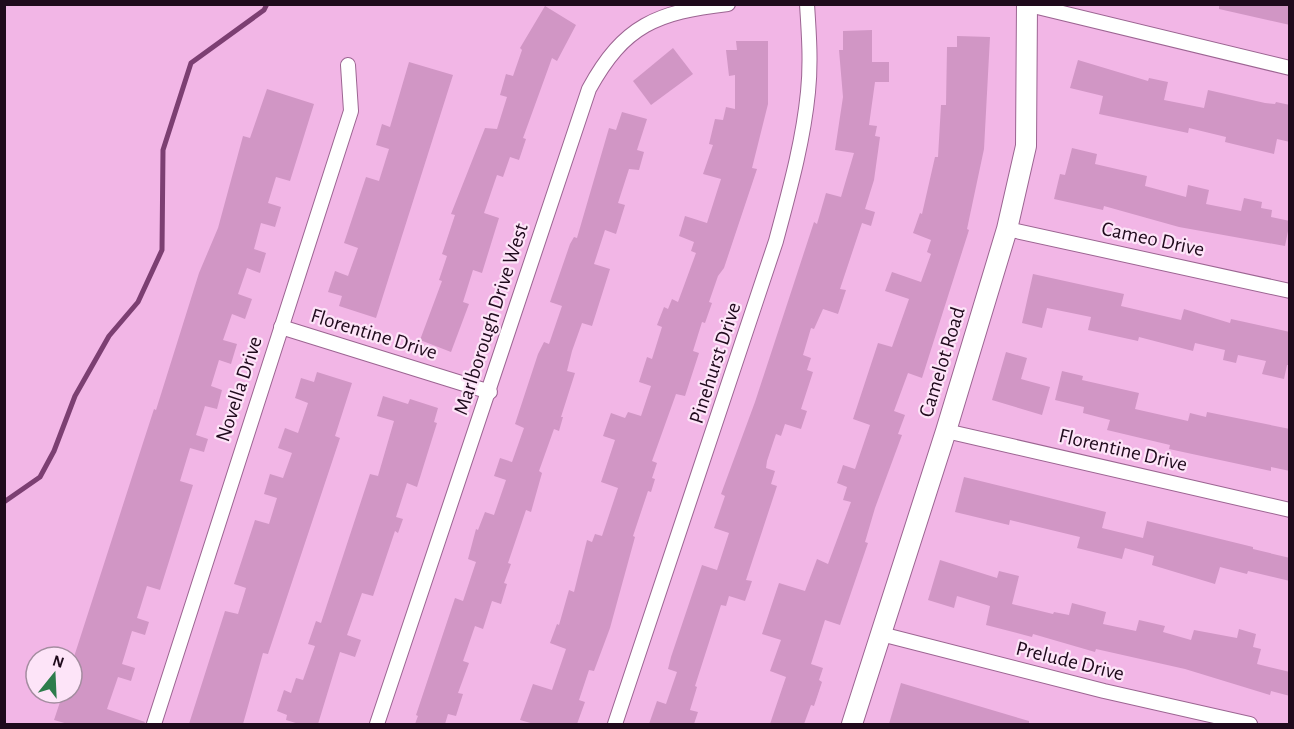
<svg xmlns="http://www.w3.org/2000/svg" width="1294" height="729" font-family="'Alegreya Sans',sans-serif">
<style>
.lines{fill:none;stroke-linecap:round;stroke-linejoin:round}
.stream{stroke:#7c3f72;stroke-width:5}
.building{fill:#d196c5}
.street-casing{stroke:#9c6592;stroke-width:16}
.secondary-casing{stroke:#9c6592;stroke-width:22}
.street{stroke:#fff;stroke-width:14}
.secondary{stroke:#fff;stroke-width:20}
.labels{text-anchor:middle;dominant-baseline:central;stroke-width:4.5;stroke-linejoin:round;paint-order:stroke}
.street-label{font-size:21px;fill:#1f0a1c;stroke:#fde4f8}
</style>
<rect width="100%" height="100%" fill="#f2b6e6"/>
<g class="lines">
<!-- stream -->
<path class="stream" d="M4,502L40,477L54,451L75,396L109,336L138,302L162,250L163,150L191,63L264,10L267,4"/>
</g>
<!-- building -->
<g class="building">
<path d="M1219,4H1290V25L1219,9Z"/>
<path d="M545,6L576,25L557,61L552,58L523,138L526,139L519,160L510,157L503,177L497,175L484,213L499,218L482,273L473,270L463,302L469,304L451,352L420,340L442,281L439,280L447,256L442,254L455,215L451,214L485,128L497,129L507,97L500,95L506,74L513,76L522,50L520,48Z"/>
<path d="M872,30V62H889V82H875L869,125L877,126L875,136L880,137L874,180L865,209L875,212L871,226L862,223L840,289L846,290L838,314L823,309L814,329L811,328L803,355L811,358L807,370L813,372L801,409L807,411L801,429L785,424L781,436L776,434L767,461L766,468L775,471L771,484L777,486L746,580L752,581L745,601L729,596L726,606L721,605L695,686L697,687L690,710L698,712L694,724H649L657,701L666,704L677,672L668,669L671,657L702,565L717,570L729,533L714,528L725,496L721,494L755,402L814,222L817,224L826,193L841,197L854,153L835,150L843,97L839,50H843V31Z"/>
<path d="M957,36L990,37L984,149L967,229L969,230L922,378L908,373L894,411L905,415L898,434L902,435L875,508L865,542L868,543L840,625L825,620L811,664L823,668L819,680L822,682L814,706L811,705L804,724H770L786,677L770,671L781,640L762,634L779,583L805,591L817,559L828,564L851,502L843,500L847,487L837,483L843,465L855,469L870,425L853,419L878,343L892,347L909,299L885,291L892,272L921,282L931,254L927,252L931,240L913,233L920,213L922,214L935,157H938L941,105H946L947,47H957Z"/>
<path d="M736,41H768V104L752,168L757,169L724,268L718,276L709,302L712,303L705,323L702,322L693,351L699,353L685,396L676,394L652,461L657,463L652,478L655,479L651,492L648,491L633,536L635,537L610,628L594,671L589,670L579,700L585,702L577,724H534L520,720L533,684L552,690L566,649L550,643L557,624L559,625L569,590L574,592L587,540L592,542L595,534L602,536L618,488L601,482L615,440L603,436L611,413L625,418L628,412L641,416L651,386L639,382L647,357L652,359L662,327L657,325L664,307L668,309L672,299L678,302L696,253L691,251L694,242L679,236L685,216L707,223L721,179L703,174L713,145L709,144L715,119L723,120L726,107L735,109V75L729,76L726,50H737Z"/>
<path d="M673,48L693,74L651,105L633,81Z"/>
<path d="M1078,60L1148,81L1149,78L1168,82L1164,100L1204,108L1208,90L1265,103L1275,104L1276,102L1290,105V142L1277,139L1274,154L1225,142L1226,137L1189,128L1188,133L1099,114L1103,96L1070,88Z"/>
<path d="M409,62L453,75L376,318L339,306L342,296L328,292L335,271L348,276L358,248L344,243L366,177L379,181L389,149L376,145L382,124L390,127Z"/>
<path d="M267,89L314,104L290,181L276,177L268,203L281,207L275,227L261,223L254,249L266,253L260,273L247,268L238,294L252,299L245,319L232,314L223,340L237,344L231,364L219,360L211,386L222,390L217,409L205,406L196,435L208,439L204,452L190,448L180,481L193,485L160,590L147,586L137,618L149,622L145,635L132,631L122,664L135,668L131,681L118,677L107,709L145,722L144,724H68L54,720L63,693H72V663L142,446L154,409L156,410L199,273L218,228L243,136L250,138Z"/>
<path d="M622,112L647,119L637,150L644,152L639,170L629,169L618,203L625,205L616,234L605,230L594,264L610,269L592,326L582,323L572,351L567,371L575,373L561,417H563L559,431L554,429L539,471L542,473L531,512L526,510L508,563L511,564L504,583L507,584L501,604L492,601L483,629L475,626L463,661L469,663L458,693L463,694L456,716L448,714L445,724H415L418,716L416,715L455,598L463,601L476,562L468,559L476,529L478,530L485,512L494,515L506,480L494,476L500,458L512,462L524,428L515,424L538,354L544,342L549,344L562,306L550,302L570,244L574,237L577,238L609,128L616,130Z"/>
<path d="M1072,148L1097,154L1095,164L1147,176L1145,186L1186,197L1188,185L1209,190L1206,204L1241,211L1244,198L1262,202L1261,208L1272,210L1271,217L1290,221L1285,246L1179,227L1104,206L1103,210L1054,199L1060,174L1065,175Z"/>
<path d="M1033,274L1124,294L1121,306L1181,320L1184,309L1230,323L1231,319L1290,332V365H1287L1284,379L1262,374L1266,361L1238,355L1236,363L1223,360L1225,350L1195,343L1193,351L1139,337L1138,341L1088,330L1091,317L1047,308L1042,328L1022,323Z"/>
<path d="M1006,352L1027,358L1021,379L1050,387L1042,415L992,400Z"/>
<path d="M1062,371L1083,376L1082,380L1139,393L1135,409L1188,421L1190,413L1206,417L1207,412L1290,429V471L1271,467V471L1169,449L1170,445L1107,430L1110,420L1083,413L1084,407L1055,400Z"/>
<path d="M317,372L352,383L335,436L340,438L268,654L263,653L243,724H189L225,611L238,614L246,588L234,584L255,520L269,524L277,498L264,494L270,474L283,478L292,453L278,448L285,428L298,433L308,403L295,398L301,378L314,382Z"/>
<path d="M383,396L408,404L410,399L438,408L434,422L437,423L417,487L407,483L396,517L403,519L398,533L395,531L373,596L362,593L347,635L361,640L355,657L340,652L318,724H299L286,720L287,715L277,711L284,690L291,693L296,678L303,680L315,646L308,644L316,621L321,623L370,474L378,476L394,421L377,416Z"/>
<path d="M964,477L1106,512L1102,528L1143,538L1147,521L1253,547V549L1290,558V581L1248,571L1247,574L1220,567L1215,584L1152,565L1154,556L1125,548L1122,559L1077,548L1080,537L1010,520L1009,525L955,512Z"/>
<path d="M940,560L997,578L999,571L1019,576L1012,604L1053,614L1054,612L1069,615L1072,603L1106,612L1103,624L1136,631L1139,620L1165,626L1163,632L1191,640L1194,630L1237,638L1239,629L1256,634L1253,647L1261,649L1257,664L1290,672V696L1271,691L1270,695L1185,669L1096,649L1095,652L1033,634L1032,637L986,625L990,606L957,596L954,608L928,600Z"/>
<path d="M901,683L1029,721V724H889Z"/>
</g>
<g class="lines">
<defs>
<g id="street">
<path d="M1025,4L1290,68"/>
<path d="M1007,229L1290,291"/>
<path d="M281,327L490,392"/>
<path d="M946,431L1290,510"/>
<path d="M881,634L1104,691L1250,724"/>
<path d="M154,724L351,111L348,65"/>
<path d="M377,724L589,89C624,25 657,12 728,4"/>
<path d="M615,724L776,241C789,192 803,143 808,92C811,63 809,34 807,4"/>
</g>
<path id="secondary" d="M852,724L946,431L1007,229L1026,146L1027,4"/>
</defs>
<!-- street casing -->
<use href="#street" class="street-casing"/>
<!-- secondary casing -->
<use href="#secondary" class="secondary-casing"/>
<!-- street -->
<use href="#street" class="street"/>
<!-- secondary -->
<use href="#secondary" class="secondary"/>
</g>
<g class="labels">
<!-- street labels -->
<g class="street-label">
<text transform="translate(1153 239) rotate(12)">Cameo Drive</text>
<text transform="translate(491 319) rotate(-72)">Marlborough Drive West</text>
<text transform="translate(374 334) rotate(17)">Florentine Drive</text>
<text transform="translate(942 362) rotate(-73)">Camelot Road</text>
<text transform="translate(715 363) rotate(-72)">Pinehurst Drive</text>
<text transform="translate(239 389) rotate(-72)">Novella Drive</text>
<text transform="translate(1123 450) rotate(13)">Florentine Drive</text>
<text transform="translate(1070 661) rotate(14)">Prelude Drive</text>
</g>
</g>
<!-- border -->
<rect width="1294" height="729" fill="none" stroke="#1f0a1c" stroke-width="12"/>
<!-- north arrow -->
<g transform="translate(54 675) rotate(18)"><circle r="28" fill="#fde4f8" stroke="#a48da0" stroke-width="1.5"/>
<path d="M0-4.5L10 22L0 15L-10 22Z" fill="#2d7c4c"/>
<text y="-9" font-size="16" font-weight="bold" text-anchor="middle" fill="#1f0a1c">N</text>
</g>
</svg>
